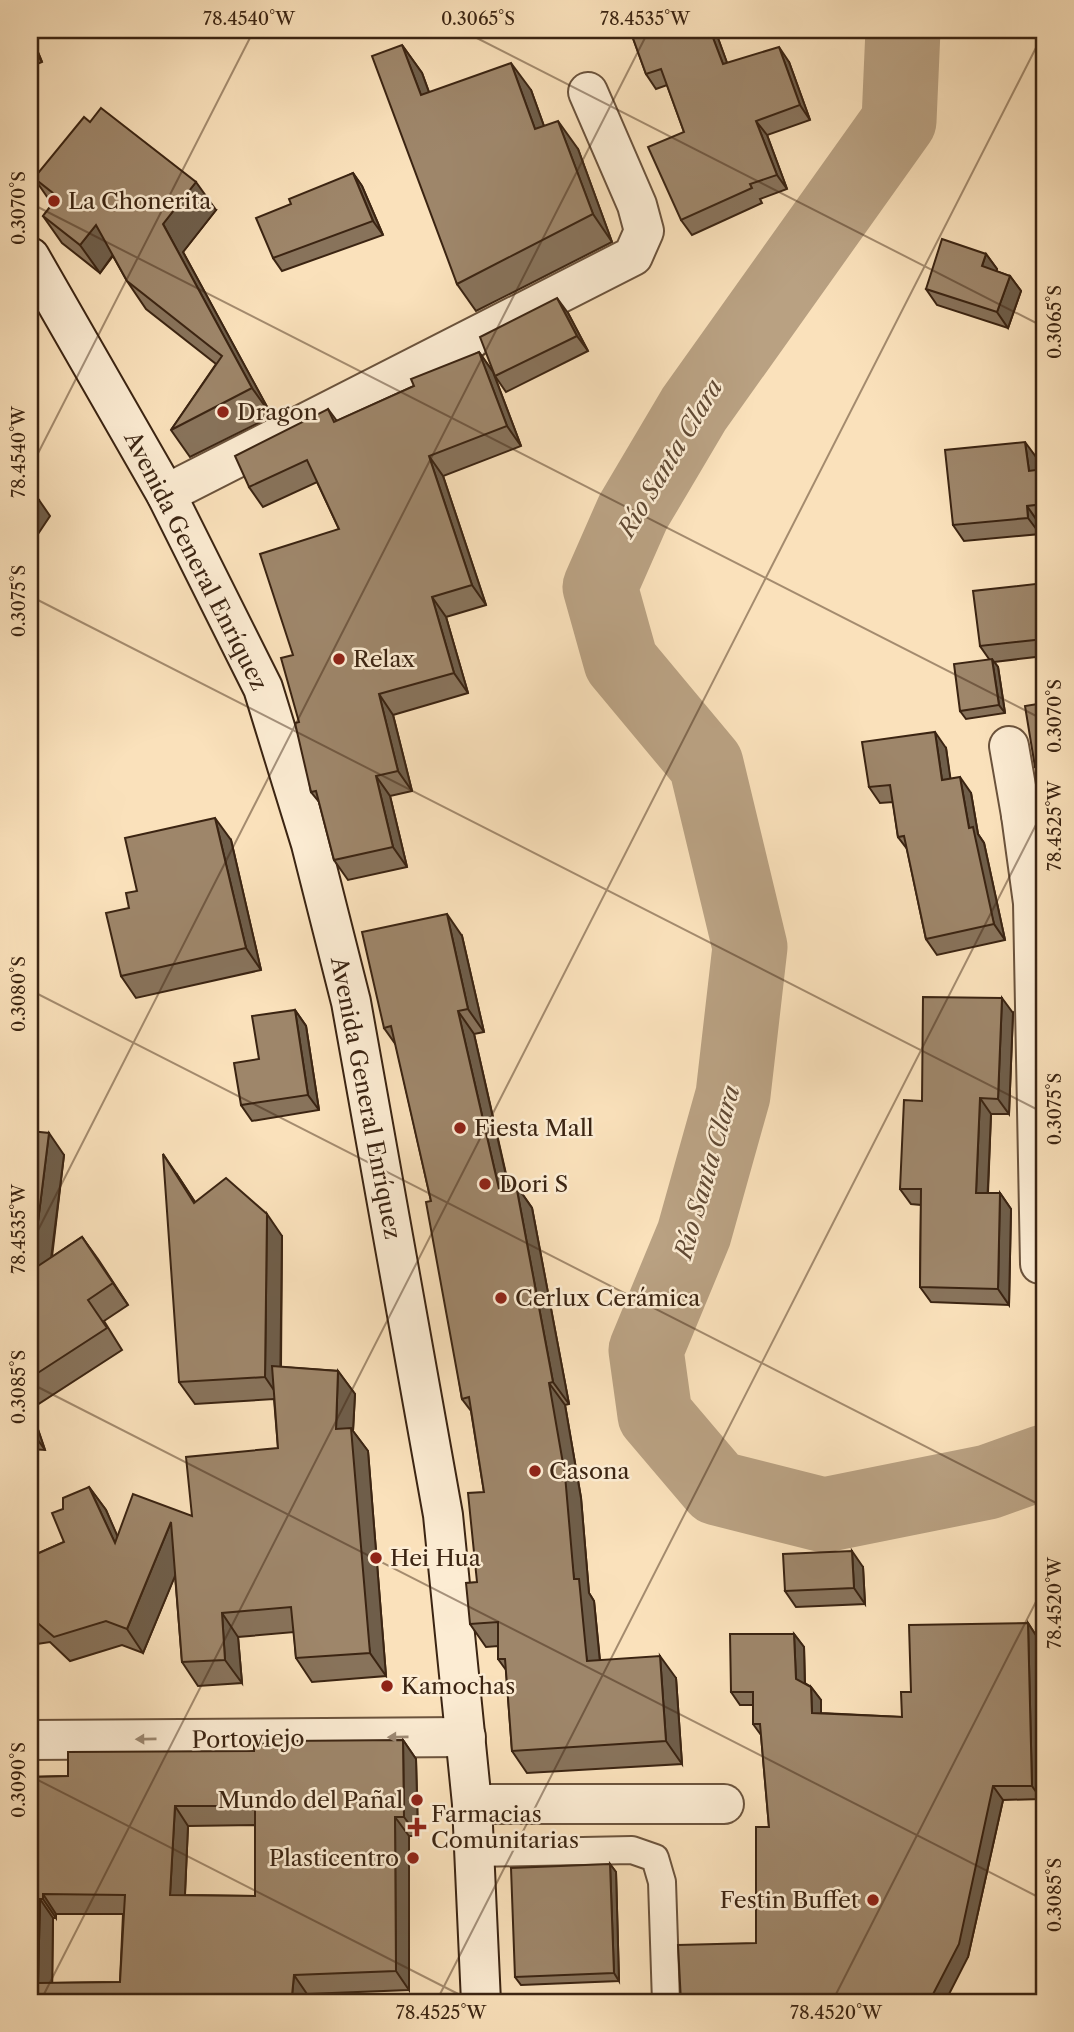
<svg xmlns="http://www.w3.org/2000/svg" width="1074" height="2032" font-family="'Libre Caslon Text',serif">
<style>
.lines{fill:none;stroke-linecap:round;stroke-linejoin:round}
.river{stroke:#b9a182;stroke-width:75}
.service-casing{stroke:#6b533c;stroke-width:30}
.minor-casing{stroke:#6b533c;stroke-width:42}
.secondary-casing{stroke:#3b2412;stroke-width:42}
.service{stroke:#fcecd3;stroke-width:26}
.minor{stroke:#fcecd3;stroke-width:38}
.secondary{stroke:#fcecd3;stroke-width:38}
.wall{fill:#88735b;stroke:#3b2412;stroke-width:2;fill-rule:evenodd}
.shaded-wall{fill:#6f5e4a;stroke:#3b2412;stroke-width:2}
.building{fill:#9e866a;stroke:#3b2412;stroke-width:2;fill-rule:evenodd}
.oneway{fill:#9c8872}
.ticks{fill:none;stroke:#3b2412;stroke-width:2;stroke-opacity:0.45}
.poi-dot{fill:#8f2418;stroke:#fcecd3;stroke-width:2.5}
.labels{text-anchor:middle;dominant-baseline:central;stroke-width:5;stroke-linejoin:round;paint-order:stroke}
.poi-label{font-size:23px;fill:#3b2412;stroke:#fcecd3;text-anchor:start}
.street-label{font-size:23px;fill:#3b2412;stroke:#fcecd3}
.water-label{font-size:24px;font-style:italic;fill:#614a34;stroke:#fcecd3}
.neatline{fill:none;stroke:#3b2412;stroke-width:2.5}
.ticks-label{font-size:18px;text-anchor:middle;fill:#3b2412}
</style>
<rect width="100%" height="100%" fill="#fae1bb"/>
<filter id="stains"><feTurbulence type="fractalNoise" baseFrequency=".00286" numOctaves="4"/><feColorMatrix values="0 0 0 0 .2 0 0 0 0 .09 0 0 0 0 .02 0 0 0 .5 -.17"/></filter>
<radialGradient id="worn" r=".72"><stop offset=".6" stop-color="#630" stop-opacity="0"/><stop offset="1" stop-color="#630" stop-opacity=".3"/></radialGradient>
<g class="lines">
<!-- river -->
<path class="river" d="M903,30L899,121L694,409L633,512L600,587L621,662L706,764L750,947L733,1095L694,1234L646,1350L655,1415L717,1488L824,1515L988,1482L1044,1462"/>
<defs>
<path id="service" d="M476,1853L632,1850L655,1858L662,1882L666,2002"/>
<g id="minor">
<path d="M166,494L633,256L644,231L637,205L588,92"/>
<path d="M1009,746L1021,815"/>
<path d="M1040,1264L1033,903L1021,815L1044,809"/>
<path d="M30,1740L466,1737"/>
<path d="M472,1804H724"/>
</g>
<path id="secondary" d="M30,257L166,494L263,688L311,844L351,1002L443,1515L472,1804L481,2002"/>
</defs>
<!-- service casing -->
<use href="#service" class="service-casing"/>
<!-- minor casing -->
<use href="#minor" class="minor-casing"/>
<!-- secondary casing -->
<use href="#secondary" class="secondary-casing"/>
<!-- service -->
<use href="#service" class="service"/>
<!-- minor -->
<use href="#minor" class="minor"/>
<!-- secondary -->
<use href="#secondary" class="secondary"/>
</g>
<!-- wall -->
<g class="wall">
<path d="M630,30H715L727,63L789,62L810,120L767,135L787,189L760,199L762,203L692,235L681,220L684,132L667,85L656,89L646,74Z"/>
<path d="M30,33L42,62L30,67Z"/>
<path d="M402,45L422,73L429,92L531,90L544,126L578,149L612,242L476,311L457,284Z"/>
<path d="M353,173L362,186L383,235L282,271L273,258L291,204Z"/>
<path d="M34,178L216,210L183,252L272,416L190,457L171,430L216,364L146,309L127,281L113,256L100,273L62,243L43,216L52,204Z"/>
<path d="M986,254L997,269L996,271L1010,276L1021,291L1008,328L937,305L926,289Z"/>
<path d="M568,313L588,351L506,392L495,376Z"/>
<path d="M479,352L493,372L521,446L443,476L486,605L446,617L468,693L393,715L412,791L390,796L407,867L348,880L334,860L319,802L311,792L299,722L293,655L339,529L317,482L263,507L249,487L328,409L337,421L414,386Z"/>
<path d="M1036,457L1038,470L1044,469V521L1038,522L1040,534L964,541L953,525Z"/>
<path d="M1044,583V656L994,662L998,667L1005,713L966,719L960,711L989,659L980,646Z"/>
<path d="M1044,703V780L1035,767Z"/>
<path d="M946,748L950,779L971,793L978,834L984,843L1005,940L937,955L926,939L907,849L898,837L893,802L880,803L869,787Z"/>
<path d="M231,840L261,970L136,998L121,976L129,908Z"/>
<path d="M462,936L484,1032L474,1034L509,1187L516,1185L532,1208L569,1404L565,1405L581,1498L589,1593L594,1601L600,1660L676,1678L682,1764L527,1773L512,1751L506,1670L498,1659V1646L486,1647L470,1624L477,1582L484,1492L471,1411L462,1399L431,1201L396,1045L384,1028Z"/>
<path d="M295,1010L306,1026L319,1110L252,1121L241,1105L259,1059Z"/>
<path d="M1013,1013L1009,1114H991L988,1193H1000L1011,1209L1009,1305L931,1302L920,1287L921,1205L911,1204L900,1189L922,1101Z"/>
<path d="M30,1131L64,1155L52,1257L82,1237L128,1305L104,1321L122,1350L31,1409L45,1450L30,1449Z"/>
<path d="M178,1176L195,1202L282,1236L281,1367L338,1371L355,1394L353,1431L368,1451L386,1676L312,1682L296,1658L294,1632L238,1637L242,1683L198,1686L182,1662L175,1575L143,1653L122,1645L70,1661L50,1642L30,1645V1557L64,1542L63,1509L89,1487L106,1510L117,1536L192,1516L278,1448L274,1399L195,1404L179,1382Z"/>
<path d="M863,1567L865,1604L796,1607L785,1591Z"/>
<path d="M1028,1623L1037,1637L1041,1799L1003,1800L968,1957L756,1943L769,1827L761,1735L753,1724V1705H740L731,1692L794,1634L804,1647L805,1683L811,1687L821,1700V1713L902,1717L911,1692Z"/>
<path d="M403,1740L416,1759L418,1836H409V1990L307,1994V1998L30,2002V1777L68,1776L254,1751ZM255,1825V1896L185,1895L188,1826ZM56,1914H123L120,1982L52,1983L53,1918H56Z"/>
<path d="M610,1864L616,1872L619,1981L521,1985L515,1977Z"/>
</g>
<!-- shaded-wall -->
<g class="shaded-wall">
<path d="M710,30H715L733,79L723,64Z"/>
<path d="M30,33L42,62L30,44Z"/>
<path d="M402,45L422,73L440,123L421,95Z"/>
<path d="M779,47L789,62L810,120L800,105Z"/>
<path d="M511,63L531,90L555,157L535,129Z"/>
<path d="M558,121L578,149L612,242L593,214Z"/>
<path d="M756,121L767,135L787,189L777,175Z"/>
<path d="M353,173L362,186L383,235L373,221Z"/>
<path d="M196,182L216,210L183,252L272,416L252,388L163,224Z"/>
<path d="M96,225L115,252L100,273L80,245Z"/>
<path d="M986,254L997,269L993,282L982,266Z"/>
<path d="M1010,276L1021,291L1008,328L997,312Z"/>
<path d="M557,298L568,313L588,351L577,336Z"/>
<path d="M479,352L493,372L521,446L507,426Z"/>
<path d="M1025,442L1036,457L1040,487L1029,471Z"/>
<path d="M429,456L443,476L486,605L472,585Z"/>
<path d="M39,500L50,516L30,546V514Z"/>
<path d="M1027,506L1038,522L1040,534L1028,518Z"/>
<path d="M432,597L446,617L468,693L454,673Z"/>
<path d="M992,659L998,667L1005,713L999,705Z"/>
<path d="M379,694L393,715L412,791L398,771Z"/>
<path d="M935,732L946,748L953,796L942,780Z"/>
<path d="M376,776L390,796L407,867L393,847Z"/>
<path d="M960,777L971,793L978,834L984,843L1005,940L994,924L969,828Z"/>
<path d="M215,818L231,840L261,970L246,948Z"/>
<path d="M447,914L462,936L484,1032L468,1009Z"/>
<path d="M1002,998L1013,1013L1009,1114L998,1099Z"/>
<path d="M295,1010L306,1026L319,1110L308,1095Z"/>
<path d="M458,1011L474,1034L514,1211L499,1189Z"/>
<path d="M980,1098L991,1114L987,1208L976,1193Z"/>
<path d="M49,1133L64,1155L47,1291L32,1270Z"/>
<path d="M163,1154L178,1176L210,1225L194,1203Z"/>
<path d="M516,1185L532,1208L569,1404L553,1382Z"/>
<path d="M1000,1193L1011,1209L1009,1305L998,1289Z"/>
<path d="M267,1214L282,1236L280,1399L265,1377Z"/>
<path d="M82,1237L98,1259L128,1305L113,1283Z"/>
<path d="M338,1371L355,1394L353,1431L368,1451L386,1676L370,1653L336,1429Z"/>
<path d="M549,1383L565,1405L581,1498L589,1593L594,1601L602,1683L587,1661L574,1579Z"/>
<path d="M30,1406L31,1409L45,1450L30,1429Z"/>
<path d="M89,1487L106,1510L131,1567L115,1543Z"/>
<path d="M171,1522L188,1545L143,1653L127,1629Z"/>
<path d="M852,1551L863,1567L865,1604L854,1588Z"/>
<path d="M222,1613L238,1637L242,1683L225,1660Z"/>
<path d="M1028,1623L1037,1637L1041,1799L1032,1786Z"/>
<path d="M794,1634L804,1647L805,1692L796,1679Z"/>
<path d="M660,1656L676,1678L682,1764L666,1741Z"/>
<path d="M811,1687L821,1700V1726L812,1713Z"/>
<path d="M403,1740L416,1759L418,1836L404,1817Z"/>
<path d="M993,1786L1003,1800L968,1957L945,2002H929Z"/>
<path d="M175,1806L188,1826L184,1914L170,1895Z"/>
<path d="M395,1817L409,1836V1990L396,1971Z"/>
<path d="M610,1864L616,1872L619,1981L614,1973Z"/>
<path d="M43,1894L56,1914V1918L43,1899Z"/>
<path d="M40,1899L53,1918L52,2002L38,1983Z"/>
<path d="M294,1975L307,1994V2002L292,1996Z"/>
</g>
<!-- building -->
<g class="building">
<path d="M630,30H710L723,64L779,47L800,105L756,121L777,175L750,184L752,188L681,220L648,147L684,132L661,69L646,74Z"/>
<path d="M402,45L421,95L511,63L535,129L558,121L593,214L457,284L372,56Z"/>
<path d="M101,108L196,182L163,224L252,388L171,430L222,356L127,281L96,225L80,245L43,216L58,197L34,178L84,117L90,122Z"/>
<path d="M353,173L373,221L273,258L256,218L291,204L289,199Z"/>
<path d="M942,239L986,254L982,266L1010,276L997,312L926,289Z"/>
<path d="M557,298L577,336L495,376L480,337Z"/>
<path d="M479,352L507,426L429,456L472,585L432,597L454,673L379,694L398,771L376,776L393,847L334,860L316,791L311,792L295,723L299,722L281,658L293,655L260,554L339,529L307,460L249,487L235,456L328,409L334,422L414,386L411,379Z"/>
<path d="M1025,442L1029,471L1044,469V504L1027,506L1028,518L953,525L945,450Z"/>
<path d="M30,493L39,500L30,514Z"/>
<path d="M1044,583V639L980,646L973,591Z"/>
<path d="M992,659L999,705L960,711L954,664Z"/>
<path d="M1044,703V773L1035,767L1025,706Z"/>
<path d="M935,732L942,780L960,777L969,828L973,827L994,924L926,939L904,836L898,837L890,785L869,787L862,742Z"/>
<path d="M215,818L246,948L121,976L106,913L129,908L126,893L137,891L125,838Z"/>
<path d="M447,914L468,1009L458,1011L499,1189L516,1185L553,1382L549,1383L565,1475L574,1579H579L587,1661L660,1656L666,1741L512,1751L505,1659H498V1622L470,1624L466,1583L477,1582L468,1493L484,1492L469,1397L462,1399L426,1202L431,1201L391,1026L384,1028L362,932Z"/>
<path d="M1041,936H1044V1029H1043Z"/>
<path d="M923,997L1002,998L998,1099L980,1098L976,1193H1000L998,1289L920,1287L921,1189H900L904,1100L922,1101Z"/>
<path d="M295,1010L308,1095L241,1105L234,1063L259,1059L252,1016Z"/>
<path d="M30,1131L49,1133L32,1270L82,1237L113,1283L88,1300L107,1328L30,1378Z"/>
<path d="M163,1154L194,1203L226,1178L267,1214L265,1377L179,1382Z"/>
<path d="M272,1366L338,1371L336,1429L351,1428L370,1653L296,1658L291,1607L222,1613L225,1660L182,1662L171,1522L127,1629L106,1621L54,1637L33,1619H30V1557L64,1542L52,1513L63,1509V1498L89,1487L115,1543L133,1494L192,1516L186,1457L278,1448Z"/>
<path d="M852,1551L854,1588L785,1591L783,1554Z"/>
<path d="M1028,1623L1032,1786H993L959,1944L929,2002H681L678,1945L756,1943V1827H769L760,1724H753V1692H731L730,1634H794L796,1679L811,1687L812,1713L902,1717L901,1692H911L909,1625Z"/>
<path d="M403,1740L404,1817H395L396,1971L294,1975L292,1996L336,2002H30V1777L68,1776V1752L254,1751V1744L282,1743V1741ZM175,1806H255V1896L170,1895ZM43,1894L125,1895L120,1982L38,1983L40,1899H43Z"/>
<path d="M610,1864L614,1973L515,1977L511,1868Z"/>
</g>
<!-- one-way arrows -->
<defs><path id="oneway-solid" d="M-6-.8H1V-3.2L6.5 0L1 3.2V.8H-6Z" transform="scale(1.75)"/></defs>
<g class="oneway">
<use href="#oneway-solid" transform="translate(398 1737) rotate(179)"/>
<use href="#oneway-solid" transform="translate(146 1739) rotate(179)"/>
</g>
<!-- ticks -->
<path class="ticks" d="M461,30L1044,327M30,203L1044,720M30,469L254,30M30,596L1044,1113M30,990L1044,1507M30,1246L649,30M30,1383L1044,1900M30,1776L474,2002M40,2002L1044,32M436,2002L1044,809M832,2002L1044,1586"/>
<!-- markers -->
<g class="poi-dot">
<circle cx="54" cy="201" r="7"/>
<circle cx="223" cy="412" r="7"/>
<circle cx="339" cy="659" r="7"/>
<circle cx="460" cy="1128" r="7"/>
<circle cx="485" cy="1184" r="7"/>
<circle cx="501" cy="1298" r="7"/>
<circle cx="535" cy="1471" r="7"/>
<circle cx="376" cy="1558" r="7"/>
<circle cx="387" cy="1686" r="7"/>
<circle cx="417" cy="1800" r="7"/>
<path d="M413.5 1816.5h7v7h7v7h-7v7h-7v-7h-7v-7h7z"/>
<circle cx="413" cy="1858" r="7"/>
<circle cx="873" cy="1900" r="7"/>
</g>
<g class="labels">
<!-- poi labels -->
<g class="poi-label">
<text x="68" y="201">La Chonerita</text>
<text x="237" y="412">Dragon</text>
<text x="353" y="659">Relax</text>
<text x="474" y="1128">Fiesta Mall</text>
<text x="499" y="1184">Dori S</text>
<text x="515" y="1298">Cerlux Cerámica</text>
<text x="549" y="1471">Casona</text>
<text x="390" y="1558">Hei Hua</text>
<text x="401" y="1686">Kamochas</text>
<text x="403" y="1800" text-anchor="end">Mundo del Pañal</text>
<text x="431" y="1814">Farmacias<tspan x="431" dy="26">Comunitarias</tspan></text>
<text x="399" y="1858" text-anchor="end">Plasticentro</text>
<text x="859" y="1900" text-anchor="end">Festin Buffet</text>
</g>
<!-- street labels -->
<g class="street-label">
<text transform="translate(196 561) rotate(63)">Avenida General Enríquez</text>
<text transform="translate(366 1098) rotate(79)">Avenida General Enríquez</text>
<text transform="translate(248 1739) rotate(-1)">Portoviejo</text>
</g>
<!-- water labels -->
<g class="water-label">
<text transform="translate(670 458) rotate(-59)">Río Santa Clara</text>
<text transform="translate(707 1172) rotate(-74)">Río Santa Clara</text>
</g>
</g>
<!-- margin -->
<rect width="1074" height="2032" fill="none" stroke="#fae1bb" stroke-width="77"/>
<rect x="38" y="38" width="998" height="1956" class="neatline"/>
<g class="ticks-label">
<text x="249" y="25">78.4540°W</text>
<text x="478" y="25">0.3065°S</text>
<text x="645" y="25">78.4535°W</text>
<text transform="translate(19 208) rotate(-90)" y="6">0.3070°S</text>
<text transform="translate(1055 322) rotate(-90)" y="6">0.3065°S</text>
<text transform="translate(19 452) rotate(-90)" y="6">78.4540°W</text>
<text transform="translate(19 601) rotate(-90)" y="6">0.3075°S</text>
<text transform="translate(1055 716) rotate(-90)" y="6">0.3070°S</text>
<text transform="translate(1055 826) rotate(-90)" y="6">78.4525°W</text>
<text transform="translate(19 994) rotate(-90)" y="6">0.3080°S</text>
<text transform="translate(1055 1109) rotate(-90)" y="6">0.3075°S</text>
<text transform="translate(19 1229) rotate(-90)" y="6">78.4535°W</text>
<text transform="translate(19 1387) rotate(-90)" y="6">0.3085°S</text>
<text transform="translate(1055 1603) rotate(-90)" y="6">78.4520°W</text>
<text transform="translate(19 1780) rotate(-90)" y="6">0.3090°S</text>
<text transform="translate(1055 1895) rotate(-90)" y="6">0.3085°S</text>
<text x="441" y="2019">78.4525°W</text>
<text x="836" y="2019">78.4520°W</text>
</g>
<rect width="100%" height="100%" filter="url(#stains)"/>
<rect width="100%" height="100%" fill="url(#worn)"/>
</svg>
